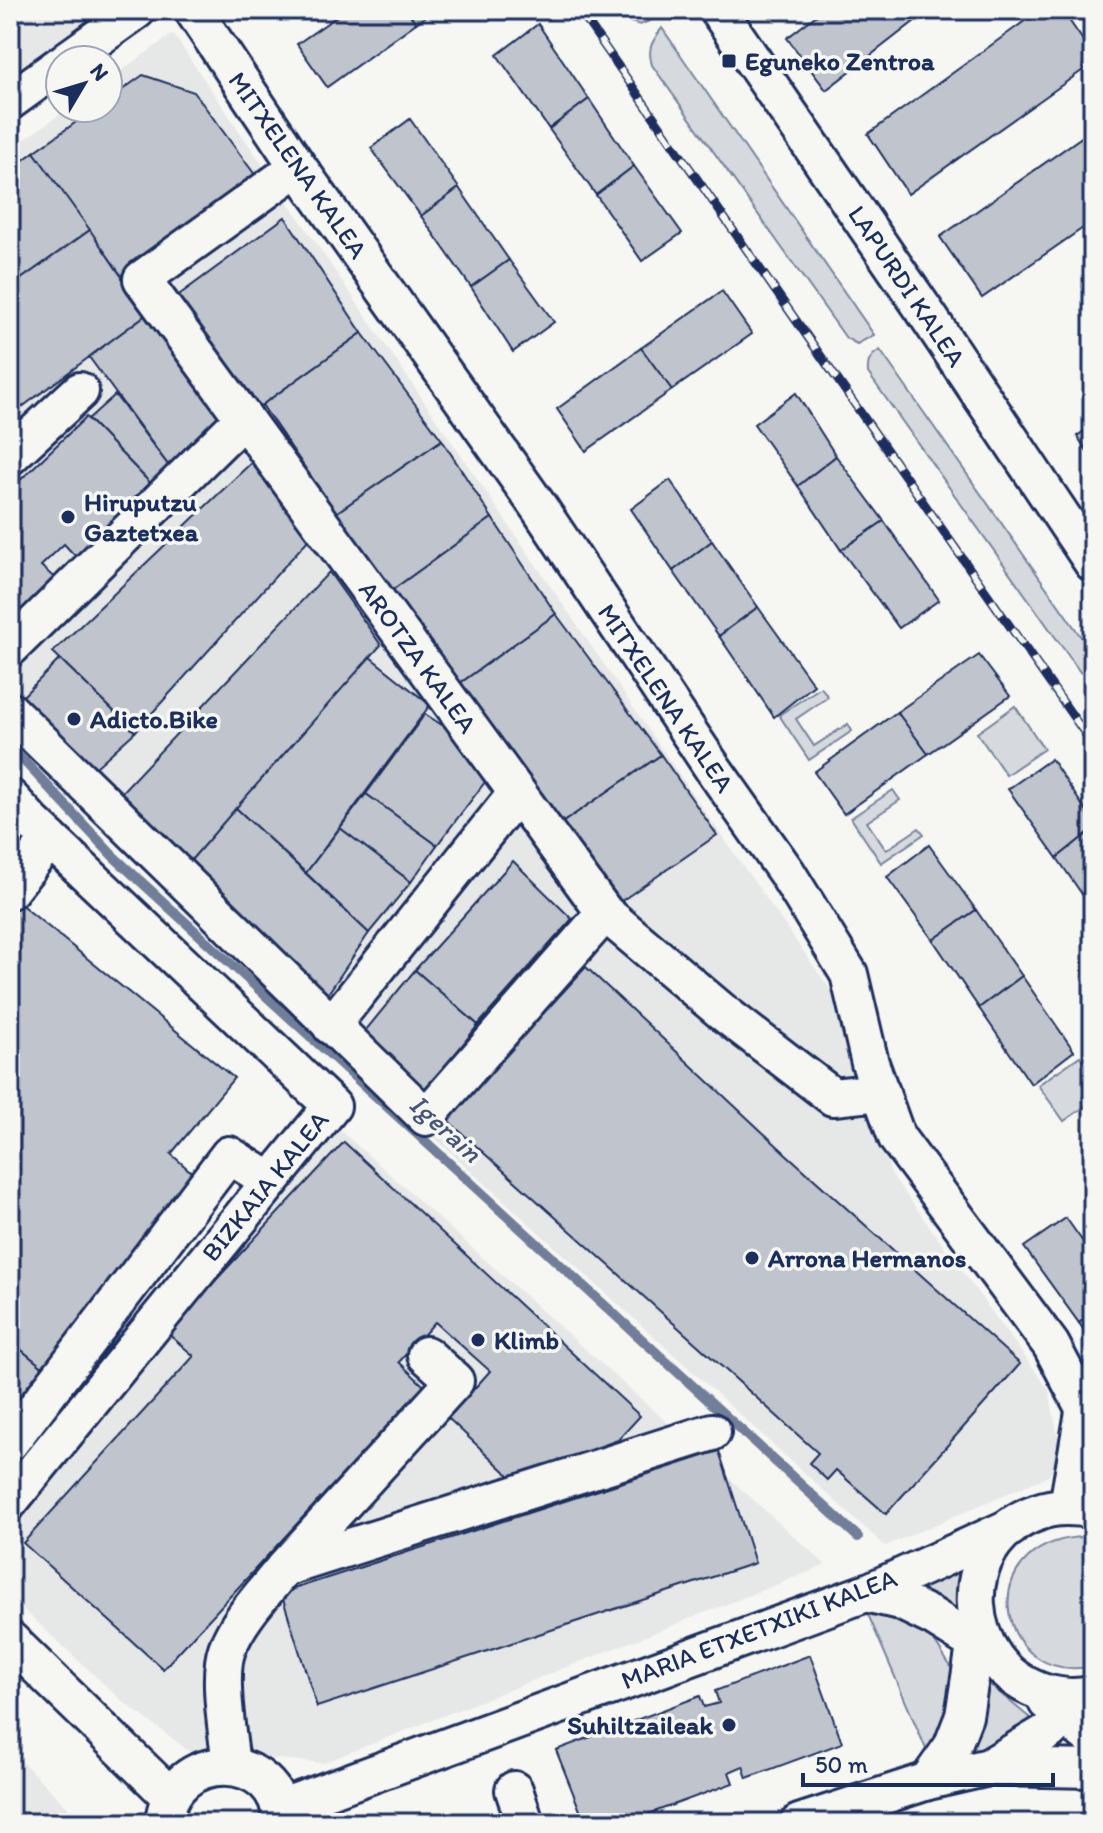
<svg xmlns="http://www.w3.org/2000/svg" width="1103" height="1833" font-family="Itim,sans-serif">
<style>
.built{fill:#e6e7e7}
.green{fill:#d6d9dd;stroke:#78849e;stroke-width:2}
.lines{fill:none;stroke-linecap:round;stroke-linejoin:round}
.stream{stroke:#717e99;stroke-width:10}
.building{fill:#c0c4cd;stroke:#1b2f5e;stroke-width:2}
.minor-casing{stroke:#1b2f5e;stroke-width:42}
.minor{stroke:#f6f6f2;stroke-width:36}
.rail-casing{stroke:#1b2f5e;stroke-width:9}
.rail{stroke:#f6f6f2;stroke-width:6;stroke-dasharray:18;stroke-linecap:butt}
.poi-dot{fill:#1b2f5e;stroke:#f6f6f2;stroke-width:3}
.labels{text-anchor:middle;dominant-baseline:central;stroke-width:7;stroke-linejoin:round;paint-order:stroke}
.poi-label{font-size:26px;font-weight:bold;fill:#1b2f5e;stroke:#f6f6f2;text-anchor:start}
.street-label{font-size:26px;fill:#1b2f5e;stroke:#f6f6f2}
.water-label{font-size:28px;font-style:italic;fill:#46567b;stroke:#f6f6f2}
</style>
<rect width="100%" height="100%" fill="#f6f6f2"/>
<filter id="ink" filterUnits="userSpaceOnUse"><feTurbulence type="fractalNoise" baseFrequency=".0125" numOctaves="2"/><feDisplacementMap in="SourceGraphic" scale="16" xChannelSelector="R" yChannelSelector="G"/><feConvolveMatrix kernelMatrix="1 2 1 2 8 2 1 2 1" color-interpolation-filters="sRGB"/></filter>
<g filter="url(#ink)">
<!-- built -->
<g class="built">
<path d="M10,10H106L10,77Z"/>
<path d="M173,34L700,805L837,999L891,1174L1049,1390L1060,1448L1050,1475L885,1546L427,1131L10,710V150L69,108H108V80Z"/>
<path d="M339,1129L826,1565L323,1763L189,1751L120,1699L10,1597V1517L133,1363Z"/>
<path d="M10,1750L83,1823H10Z"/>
</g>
<!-- green -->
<g class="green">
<path d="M617,10H650L656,18L640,25L624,20Z"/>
<path d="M662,28L874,335L857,344L846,338L652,65C647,48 652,42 662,28Z"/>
<path d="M880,350L1093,654V675L1087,677L1080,672L868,373C867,361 870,356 880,350Z"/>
<path d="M821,687L828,697L796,719L814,746L848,724L852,731L809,760L779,715Z"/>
<path d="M1015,706L1044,749L1006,775L977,733Z"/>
<path d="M893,790L900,800L867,822L886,850L919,828L924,834L881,863L851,818Z"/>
<path d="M1080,1056L1093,1074V1101L1064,1121L1038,1085Z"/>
<path d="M1080,1537L1093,1541V1666C997,1687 970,1546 1080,1537Z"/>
<path d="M962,1560L958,1616L898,1581Z"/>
<path d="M867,1612L917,1623L933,1639L954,1672L956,1703L929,1756Z"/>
<path d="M984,1680L1041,1727L958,1767Z"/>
</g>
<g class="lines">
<!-- stream -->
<path class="stream" d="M10,746L113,856L858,1537"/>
</g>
<!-- building -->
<g class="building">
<path d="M346,10H407L416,23L327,87L297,44Z"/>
<path d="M407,10H435L416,23Z"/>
<path d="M823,10H929L826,90L787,38Z"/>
<path d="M1040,10H1062L1093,55V63L908,194L868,134Z"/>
<path d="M538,24L589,99L549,129L497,55Z"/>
<path d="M143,75L194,92L264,187L128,285L34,152L96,108H108V100Z"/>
<path d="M589,99L634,166L596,195L549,129Z"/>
<path d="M410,119L459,188L421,216L371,148Z"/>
<path d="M1093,129V221L982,298L940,237Z"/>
<path d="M34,152L90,230L10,287V170Z"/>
<path d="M634,166L682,233L642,261L596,195Z"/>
<path d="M459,188L509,260L471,287L421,216Z"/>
<path d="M285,217L362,333L244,418L168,303Z"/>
<path d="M90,230L147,314L10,416V287Z"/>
<path d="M509,260L554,322L513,352L471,287Z"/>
<path d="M722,291L752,334L672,390L641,348Z"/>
<path d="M147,314L226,424L174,473L89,357Z"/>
<path d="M362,333L442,440L336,513L262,405Z"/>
<path d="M641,348L672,390L586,451L557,409Z"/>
<path d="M796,393L836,456L798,486L754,424Z"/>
<path d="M115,395L174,473L156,489L88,419Z"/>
<path d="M86,417L156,489L79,560L64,544L41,566L59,582L10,631V490Z"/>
<path d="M1093,425V460L1077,436Z"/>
<path d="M442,440L492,518L391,591L336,513Z"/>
<path d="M836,456L884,521L841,550L798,486Z"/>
<path d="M253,461L309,539L135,732L53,652Z"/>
<path d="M670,480L712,541L673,571L631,509Z"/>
<path d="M492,518L556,614L459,684L391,591Z"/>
<path d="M884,521L939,600L899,628L841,550Z"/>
<path d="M712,541L758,607L719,636L673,571Z"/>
<path d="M329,572L381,645L186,866L117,797Z"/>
<path d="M758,607L814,685L774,717L719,636Z"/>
<path d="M556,614L661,755L559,825L459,684Z"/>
<path d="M979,655L1010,696L928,754L897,712Z"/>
<path d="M370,657L430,705L306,873L236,808Z"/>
<path d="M60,659L135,732L85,777L13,706Z"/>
<path d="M897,712L928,754L844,814L814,772Z"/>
<path d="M425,714L448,729L485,782L437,845L366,794Z"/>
<path d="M661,755L717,835L617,904L559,825Z"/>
<path d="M1051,759L1093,821V829L1057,858L1008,789Z"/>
<path d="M366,794L437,845L411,882L340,828Z"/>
<path d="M236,808L369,933L323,1001L186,866Z"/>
<path d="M340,828L411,882L369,933L306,873Z"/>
<path d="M1093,829V910L1057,858Z"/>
<path d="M929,845L976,910L933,940L887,877Z"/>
<path d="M513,861L572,919L478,1025L415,970Z"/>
<path d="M13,898L234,1078L171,1154L198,1178L51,1374L20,1349L10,1361V902Z"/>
<path d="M976,910L1022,976L979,1008L933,940Z"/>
<path d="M586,967L785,1153L1020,1364L886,1514L836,1470L827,1480L809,1463L818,1453L446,1119Z"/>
<path d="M415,970L478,1025L421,1097L356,1042Z"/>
<path d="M1022,976L1074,1051L1031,1084L979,1008Z"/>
<path d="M344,1142L640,1416L618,1440L512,1478L448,1418L490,1371L435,1322L399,1362L424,1386L163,1669L23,1543L194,1356L167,1333Z"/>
<path d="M1066,1218L1093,1256V1313L1079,1323L1024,1247Z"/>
<path d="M1093,1313V1343L1079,1323Z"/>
<path d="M20,1349L51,1374L10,1426V1361Z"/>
<path d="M719,1451L755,1563L317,1707L281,1593Z"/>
<path d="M810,1655L842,1743L747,1778L743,1766L729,1772L733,1783L624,1823H585L556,1750L700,1696L704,1707L719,1703L715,1691Z"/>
</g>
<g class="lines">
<defs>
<g id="minor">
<path d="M193,10L298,167L540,509L712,767L787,873L849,974L870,1063L897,1138L1051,1345L1093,1425"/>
<path d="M718,10L924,310L1093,563"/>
<path d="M67,60L137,10"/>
<path d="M10,101L60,65"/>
<path d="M298,167L142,279L605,913L725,1014L833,1097L881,1092"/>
<path d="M10,456L80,391"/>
<path d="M10,648L244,418"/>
<path d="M10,711L426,1117L605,913"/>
<path d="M10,798L32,822L332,1106L10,1501"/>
<path d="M10,890L50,839"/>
<path d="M331,1026L517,793"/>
<path d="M10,1442L229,1155L270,1181"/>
<path d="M1068,1506L1084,1412"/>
<path d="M1093,1509C1075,1507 1056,1505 1038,1512C950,1542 958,1667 1045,1693C1060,1697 1078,1699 1093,1694"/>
<path d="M285,1567L455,1381L426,1355"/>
<path d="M866,1593L900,1601L933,1617L989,1652"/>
<path d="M10,1640L171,1797"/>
<path d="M1047,1702L1093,1739"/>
<path d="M231,1766C228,1736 217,1676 227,1649C239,1618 264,1593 284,1568L712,1432"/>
<path d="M991,1767L1093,1769"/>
<path d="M928,1781L952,1747L964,1716L978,1627"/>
<path d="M514,1790L525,1823"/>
<path d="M280,1808L866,1593L1011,1527"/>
<path d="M164,1823C170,1746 282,1750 281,1823"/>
<path d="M799,1823L928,1781L989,1767L1049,1731L1085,1697"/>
</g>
</defs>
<!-- minor casing -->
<use href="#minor" class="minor-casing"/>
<!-- minor -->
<use href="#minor" class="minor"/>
<defs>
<path id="rail" d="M579,10L1093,745"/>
</defs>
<!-- rail casing -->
<use href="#rail" class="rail-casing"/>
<!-- rail -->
<use href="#rail" class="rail"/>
</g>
</g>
<!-- markers -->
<g class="poi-dot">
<rect x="721" y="53" width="16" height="16" rx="4"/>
<circle cx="68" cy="517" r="8"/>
<circle cx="74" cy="719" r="8"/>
<circle cx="752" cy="1258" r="8"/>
<circle cx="478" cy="1340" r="8"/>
<circle cx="729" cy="1725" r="8"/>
</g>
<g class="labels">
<!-- poi labels -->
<g class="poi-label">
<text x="745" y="61">Eguneko Zentroa</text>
<text x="84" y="502">Hiruputzu<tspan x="84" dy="30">Gaztetxea</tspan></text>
<text x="90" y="719">Adicto.Bike</text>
<text x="768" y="1258">Arrona Hermanos</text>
<text x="494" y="1340">Klimb</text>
<text x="713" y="1725" text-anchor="end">Suhiltzaileak</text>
</g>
<!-- street labels -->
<g class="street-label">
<text transform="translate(298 165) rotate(55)">MITXELENA KALEA</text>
<text transform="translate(907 286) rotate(56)">LAPURDI KALEA</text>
<text transform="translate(418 657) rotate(54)">AROTZA KALEA</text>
<text transform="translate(666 698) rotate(56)">MITXELENA KALEA</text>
<text transform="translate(265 1186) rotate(-51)">BIZKAIA KALEA</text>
<text transform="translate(759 1629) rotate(-21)">MARIA ETXETXIKI KALEA</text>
</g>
<!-- water labels -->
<g class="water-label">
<text transform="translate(446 1128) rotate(42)">Igerain</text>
</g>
</g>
<!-- margin -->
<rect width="1103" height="1833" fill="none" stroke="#f6f6f2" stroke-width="40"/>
<rect x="20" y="20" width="1063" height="1793" fill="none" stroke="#1b2f5e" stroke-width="3" filter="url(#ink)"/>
<!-- north arrow -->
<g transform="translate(84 84) rotate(52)"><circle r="38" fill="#f6f6f2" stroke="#9ea6b7" stroke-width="2"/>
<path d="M0-6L14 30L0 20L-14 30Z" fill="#1b2f5e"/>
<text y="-12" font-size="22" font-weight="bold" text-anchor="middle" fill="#1b2f5e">N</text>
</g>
<!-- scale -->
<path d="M803 1773v12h250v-12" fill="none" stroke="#1b2f5e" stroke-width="4"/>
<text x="815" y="1773" font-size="24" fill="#1b2f5e" stroke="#f6f6f2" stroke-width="6" paint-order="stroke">50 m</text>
</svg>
